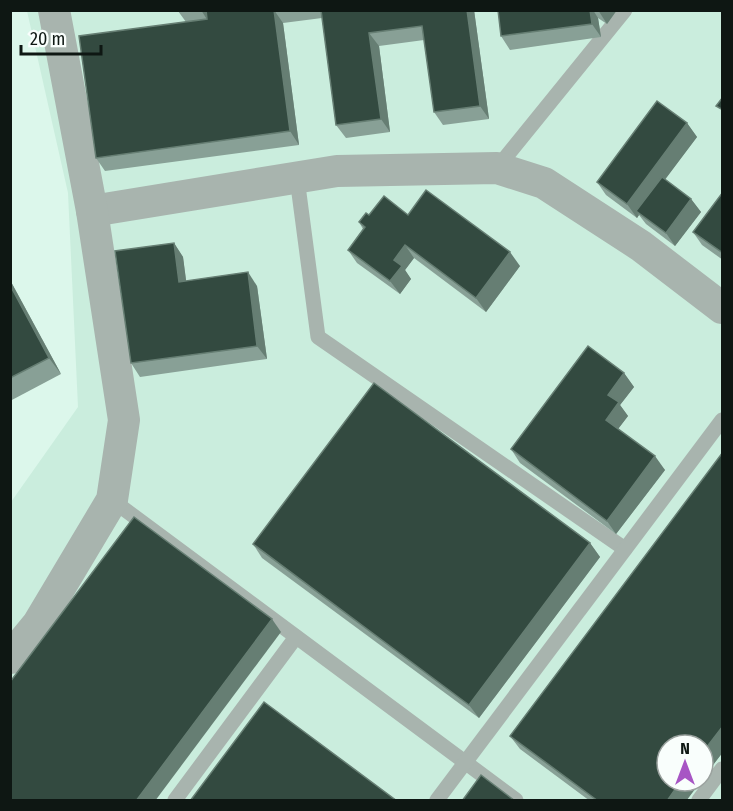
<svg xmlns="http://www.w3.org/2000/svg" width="733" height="811" font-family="'Fira Sans Condensed',sans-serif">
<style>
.built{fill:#caeddd;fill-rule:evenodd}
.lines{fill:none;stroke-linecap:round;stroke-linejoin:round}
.lane{stroke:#a8b4ae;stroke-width:15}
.street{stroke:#a8b4ae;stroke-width:32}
.wall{fill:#88a096}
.shaded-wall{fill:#667e73}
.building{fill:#334a40;stroke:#667e73;stroke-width:1.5}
</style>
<rect width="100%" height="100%" fill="#dcf7eb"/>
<!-- built -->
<path class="built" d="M27,11H722V800H11V502L78,407L68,193ZM667,745H703V781H667Z"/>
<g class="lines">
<!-- lane -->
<g class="lane">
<path d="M497,168L625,10"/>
<path d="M297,178L318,337L625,549"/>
<path d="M112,500L516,800"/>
<path d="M175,800L296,637"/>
<path d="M437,800L722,420"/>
<path d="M699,800L722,769"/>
</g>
<!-- street -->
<g class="street">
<path d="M92,211L337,171L497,168L544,183L641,246L722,308"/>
<path d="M10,658L38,624L112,500L124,420L92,211L54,10"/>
</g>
</g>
<!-- wall -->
<g class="wall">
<path d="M474,10L489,119L443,125L434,112L424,40L379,46L390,132L346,138L336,125L322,18L283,23L299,145L105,171L96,158L186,22L178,11Z"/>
<path d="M498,10H617L607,24L598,18L601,37L510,50L501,36Z"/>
<path d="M687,123L697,137L665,179L691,199L701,212L675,246L646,224L639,215L637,218L606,195L597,182Z"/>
<path d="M723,192V260L702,245L693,232Z"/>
<path d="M369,215L520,266L486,312L414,258L405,270L411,279L400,294L357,263L348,250L363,229L359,222Z"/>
<path d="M174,243L183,257L186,281L257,286L267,359L140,377L131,363Z"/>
<path d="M10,280L61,374L10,401Z"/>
<path d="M624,373L634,387L620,405L628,416L618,429L665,470L616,534L520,463L511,449Z"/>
<path d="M723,452V752L703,778V745L667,781H701L686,801H590L520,749L510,736Z"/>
<path d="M590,543L600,557L479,718L262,558L253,544Z"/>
</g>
<!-- shaded-wall -->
<g class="shaded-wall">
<path d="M201,10H207L208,21Z"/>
<path d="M274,10L283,23L299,145L290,131Z"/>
<path d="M467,10H474L489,119L480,106Z"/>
<path d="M590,10H593L598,18L601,37L592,24Z"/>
<path d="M598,10H617L607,24Z"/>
<path d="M369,33L379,46L390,132L381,119Z"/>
<path d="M687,123L697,137L640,213L636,211L639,215L637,218L627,204Z"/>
<path d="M691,199L701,212L675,246L666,233Z"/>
<path d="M174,243L183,257L188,295L179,282Z"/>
<path d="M405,245L414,258L405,270L411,279L400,294L390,281L394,260Z"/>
<path d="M510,252L520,266L486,312L476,298Z"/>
<path d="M248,272L257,286L267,359L257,346Z"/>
<path d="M10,280L61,374L49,358L10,285Z"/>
<path d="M624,373L634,387L620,405L628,416L615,433L606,420L608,395Z"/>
<path d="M655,456L665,470L616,534L607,521Z"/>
<path d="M590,543L600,557L479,718L469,705Z"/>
<path d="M272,619L281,632L155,801H136Z"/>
<path d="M723,726V752L703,778V752Z"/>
<path d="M681,781H701L686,801H667Z"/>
</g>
<!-- building -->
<g class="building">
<path d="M206,10H274L290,131L96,158L79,36L207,19Z"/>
<path d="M321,10H467L480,106L434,112L422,26L369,33L381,119L336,125Z"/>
<path d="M498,10H590L592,24L501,36Z"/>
<path d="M723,97V110L716,106Z"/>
<path d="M657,101L687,123L627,204L597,182Z"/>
<path d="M662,177L691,199L666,233L636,211Z"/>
<path d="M426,190L510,252L476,298L405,245L394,260L402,266L390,281L348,250L365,227L359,222L366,213L369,215L384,196L408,215Z"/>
<path d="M723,192V253L693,232Z"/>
<path d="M174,243L179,282L248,272L257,346L131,363L115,251Z"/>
<path d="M10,285L49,358L10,378Z"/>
<path d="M588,346L624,373L608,395L619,402L606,420L655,456L607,521L511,449Z"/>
<path d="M374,383L590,543L469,705L253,544Z"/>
<path d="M723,452V726L703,752V745H667V781H681L667,801H598L510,736Z"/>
<path d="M134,517L272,619L136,801H13L10,799V682Z"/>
<path d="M264,702L397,801H190Z"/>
<path d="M481,775L515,801H462Z"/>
</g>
<!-- border -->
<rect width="733" height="811" fill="none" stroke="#0e1713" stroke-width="24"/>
<!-- north arrow -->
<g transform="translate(685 763)"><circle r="28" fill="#f9fefc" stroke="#9ba29f" stroke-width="1.5"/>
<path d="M0-4.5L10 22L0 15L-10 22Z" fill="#a755c4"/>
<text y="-9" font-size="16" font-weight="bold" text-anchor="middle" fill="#0e1713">N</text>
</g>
<!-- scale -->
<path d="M21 45v9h80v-9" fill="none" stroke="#0e1713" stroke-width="3"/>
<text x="30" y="45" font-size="18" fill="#0e1713" stroke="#f9fefc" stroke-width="4.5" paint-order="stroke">20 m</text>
</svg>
